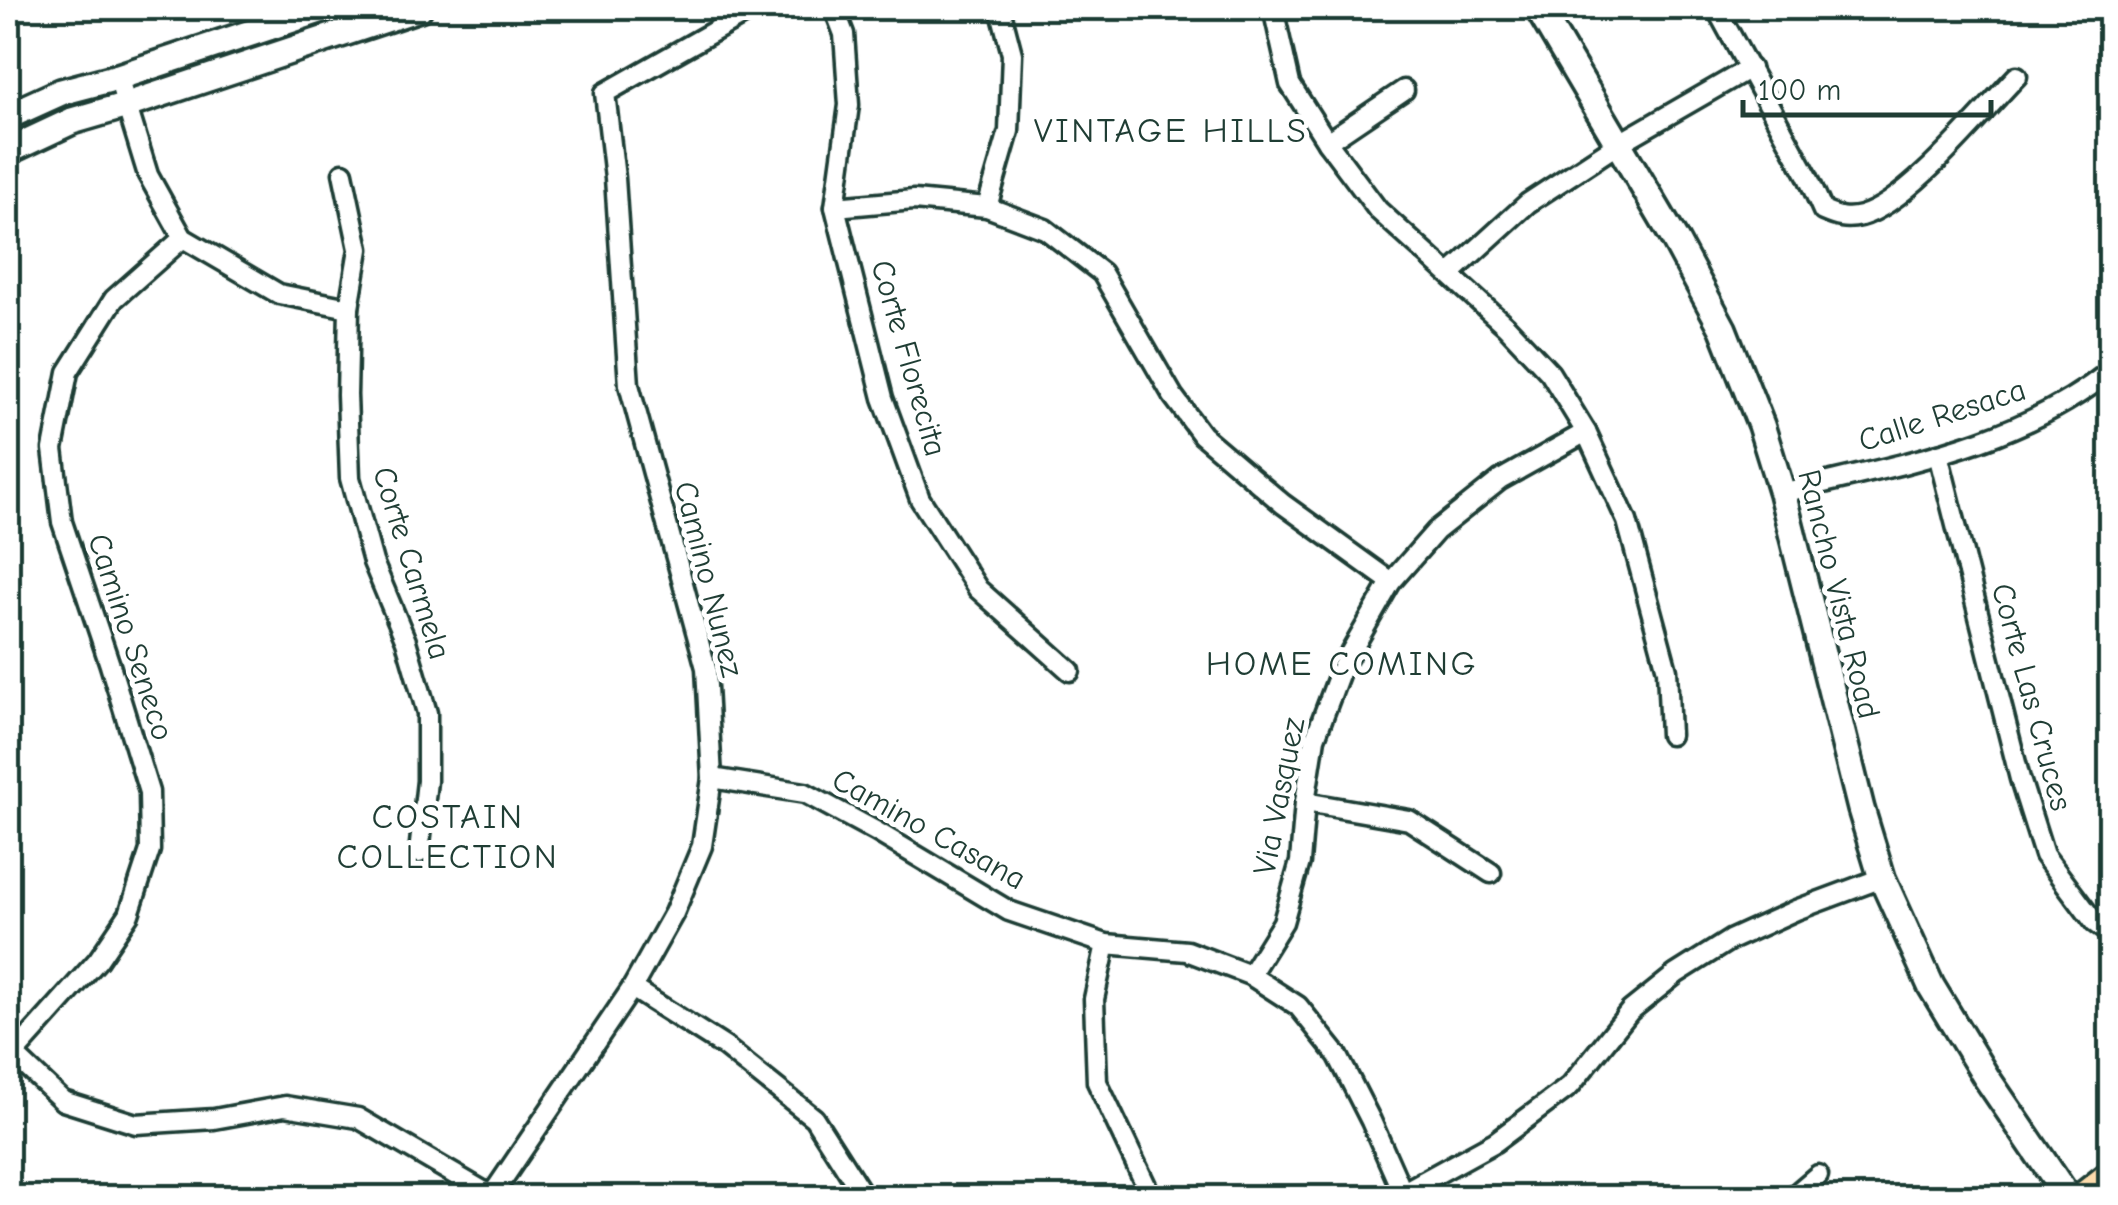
<svg xmlns="http://www.w3.org/2000/svg" width="2118" height="1205" font-family="'Comic Neue',sans-serif">
<style>
.lines{fill:none;stroke-linecap:round;stroke-linejoin:round}
.street-casing{stroke:#1f3d34;stroke-width:25}
.secondary-casing{stroke:#1f3d34;stroke-width:32}
.primary-casing{stroke:#1f3d34;stroke-width:35}
.street{stroke:#fff;stroke-width:18}
.secondary{stroke:#fff;stroke-width:25}
.primary{stroke:#fddcac;stroke-width:28}
.labels{text-anchor:middle;dominant-baseline:central;stroke-width:10;stroke-linejoin:round;paint-order:stroke}
.street-label{font-size:32px;fill:#1f3d34;stroke:#fff}
.neighbourhood-label{font-size:35px;letter-spacing:2.5px;fill:#1f3d34;stroke:#fff}
</style>
<rect width="100%" height="100%" fill="#fff"/>
<filter id="ink" filterUnits="userSpaceOnUse"><feTurbulence type="fractalNoise" baseFrequency=".01" numOctaves="2"/><feDisplacementMap in="SourceGraphic" scale="20" xChannelSelector="R" yChannelSelector="G"/><feConvolveMatrix kernelMatrix="1 2 1 2 8 2 1 2 1" color-interpolation-filters="sRGB"/></filter>
<g filter="url(#ink)">
<g class="lines">
<defs>
<g id="street">
<path d="M834,8L844,34L849,105L835,207L883,398L920,499L978,589L1070,671"/>
<path d="M1275,8V17L1290,84L1327,142L1378,210L1506,326L1550,373L1586,432L1627,521L1667,670L1670,735"/>
<path d="M1716,8L1807,175L1823,211C1837,217 1846,220 1861,216C1907,204 1982,112 2017,76"/>
<path d="M118,77L148,175L183,238L279,294L349,308"/>
<path d="M1327,142L1404,90"/>
<path d="M343,173L359,249L349,308L347,395L350,478L373,562L406,641L427,713V781L419,853"/>
<path d="M835,207L914,200L987,207L1045,229L1102,273L1173,396L1202,435L1283,504L1391,582"/>
<path d="M987,207L1009,131L1012,54L1000,8"/>
<path d="M1450,274L1528,203L1618,144L1750,68"/>
<path d="M1938,454L2020,779L2044,855L2095,923L2110,934"/>
<path d="M1782,493C1894,465 2018,446 2110,371"/>
<path d="M712,778L805,793L877,832L1009,911L1106,944L1187,951L1250,975L1298,1006L1338,1056L1371,1121L1405,1198"/>
<path d="M1305,802L1409,820L1491,873"/>
<path d="M1106,944L1094,999L1097,1082L1152,1198"/>
<path d="M1250,975L1283,922L1300,862L1305,802L1315,738L1341,669L1391,582L1436,531L1500,480L1586,432"/>
<path d="M632,988L725,1047L814,1118L865,1198"/>
<path d="M8,1049L63,1101L136,1124L214,1119L285,1106L358,1118L495,1198"/>
<path d="M13,1055L98,960L129,914L150,850L149,792L110,665L62,522L53,449L68,372L114,299L183,238"/>
<path d="M1402,1193L1495,1142L1570,1086L1630,1011L1676,974L1730,940L1796,910L1882,878"/>
<path d="M492,1195L632,988L674,913L702,846L712,778L706,668L629,385L615,178L605,93L755,8"/>
<path d="M1791,1198L1818,1175"/>
</g>
<g id="secondary">
<path d="M1538,8L1674,238L1723,329L1761,425L1782,493L1861,809L1882,878L1931,986L1986,1077L2068,1198"/>
<path d="M8,116L61,92L118,77L326,8"/>
<path d="M8,151L72,121L127,105L419,8"/>
</g>
<path id="primary" d="M2082,1198L2110,1176"/>
</defs>
<!-- street casing -->
<use href="#street" class="street-casing"/>
<!-- secondary casing -->
<use href="#secondary" class="secondary-casing"/>
<!-- primary casing -->
<use href="#primary" class="primary-casing"/>
<!-- street -->
<use href="#street" class="street"/>
<!-- secondary -->
<use href="#secondary" class="secondary"/>
<!-- primary -->
<use href="#primary" class="primary"/>
</g>
</g>
<g class="labels">
<!-- street labels -->
<g class="street-label">
<text transform="translate(909 358) rotate(74)">Corte Florecita</text>
<text transform="translate(1942 415) rotate(-18)">Calle Resaca</text>
<text transform="translate(412 563) rotate(73)">Corte Carmela</text>
<text transform="translate(709 579) rotate(76)">Camino Nunez</text>
<text transform="translate(1839 594) rotate(76)">Rancho Vista Road</text>
<text transform="translate(131 637) rotate(72)">Camino Seneco</text>
<text transform="translate(2032 697) rotate(75)">Corte Las Cruces</text>
<text transform="translate(1279 796) rotate(-79)">Via Vasquez</text>
<text transform="translate(929 829) rotate(29)">Camino Casana</text>
</g>
<!-- neighbourhood labels -->
<g class="neighbourhood-label">
<text x="1171" y="130">VINTAGE HILLS</text>
<text x="1342" y="663">HOME COMING</text>
<text x="448" y="816">COSTAIN<tspan x="448" dy="40">COLLECTION</tspan></text>
</g>
</g>
<!-- margin -->
<rect width="2118" height="1205" fill="none" stroke="#fff" stroke-width="40"/>
<rect x="20" y="20" width="2078" height="1165" fill="none" stroke="#1f3d34" stroke-width="4" filter="url(#ink)"/>
<!-- scale -->
<path d="M1743 100v15h248v-15" fill="none" stroke="#1f3d34" stroke-width="5"/>
<text x="1758" y="100" font-size="30" fill="#1f3d34" stroke="#ffffff" stroke-width="8" paint-order="stroke">100 m</text>
</svg>
